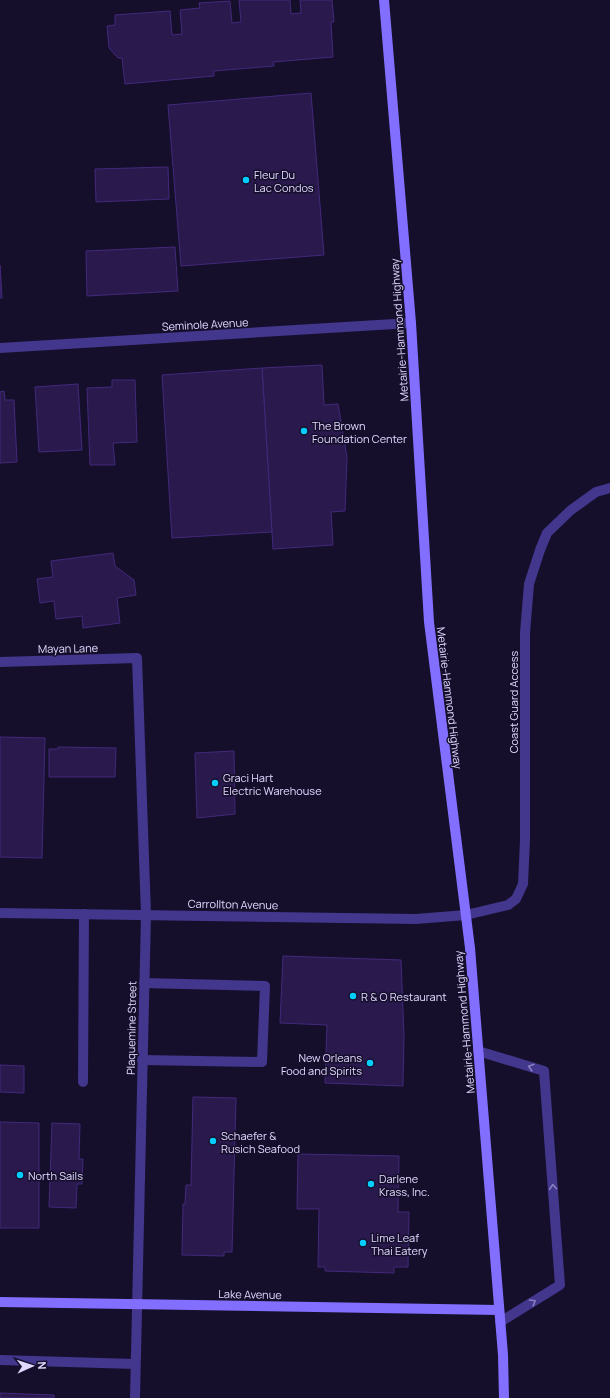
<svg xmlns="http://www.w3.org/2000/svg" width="610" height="1398" font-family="Manrope,sans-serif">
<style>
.building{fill:#29194d;stroke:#42297b}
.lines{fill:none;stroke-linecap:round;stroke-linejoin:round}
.lane{stroke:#42368d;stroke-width:10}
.street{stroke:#42368d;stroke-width:10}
.secondary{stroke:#826fff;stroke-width:10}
.oneway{stroke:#8a7fc0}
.poi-dot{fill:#04cdff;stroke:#160f2b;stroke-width:1.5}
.labels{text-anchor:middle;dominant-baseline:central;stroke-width:3;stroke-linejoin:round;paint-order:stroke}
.poi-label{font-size:11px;fill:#e1d8ff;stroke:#160f2b;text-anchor:start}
.street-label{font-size:11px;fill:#e1d8ff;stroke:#160f2b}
</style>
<rect width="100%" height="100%" fill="#160f2b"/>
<!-- building -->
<g class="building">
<path d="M239,0H290L291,14L301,13L300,0H332L334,22H331L333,57L273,62L274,66L214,71V76L125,84L122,58H118L109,48L107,26L115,25V15L170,11L172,35L182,34L180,10L200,8L199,3L230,1L232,23L241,22Z"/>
<path d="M311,93L324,255L181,266L168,105Z"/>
<path d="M168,167L169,199L96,202L95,169Z"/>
<path d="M175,247L178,291L87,296L86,251Z"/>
<path d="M0,265L2,298H0Z"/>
<path d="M322,365L324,405L338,404L347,457L345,511L331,512L333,545L273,549L262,368Z"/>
<path d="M262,368L272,532L172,538L162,375Z"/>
<path d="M112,380H135L137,442L113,443L115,465H90L87,388L112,387Z"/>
<path d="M78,384L82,450L39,452L35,387Z"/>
<path d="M4,391L5,400H14L17,462L0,463V392Z"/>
<path d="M113,553L115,566L134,580L136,595L117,598L120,623L83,628L82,616L56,619L54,601L40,603L37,579L53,577L51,561Z"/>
<path d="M0,737L45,738L42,858L0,857Z"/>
<path d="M58,747L116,748L115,777H49V749H58Z"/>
<path d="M234,751L235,814L197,818L195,753Z"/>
<path d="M283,956L401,960L404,1036L403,1086L325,1083L327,1025L280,1023Z"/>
<path d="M0,1065L24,1066V1093L0,1092Z"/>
<path d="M193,1097L236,1098L232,1252H224V1256L182,1255L183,1204H185L186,1185H191Z"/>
<path d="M0,1122L39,1123V1228H0Z"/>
<path d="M52,1123L80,1124L79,1159H83L82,1184H77L76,1208L49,1207Z"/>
<path d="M298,1154L399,1156L398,1212H409L408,1267H394V1273L325,1271V1267H318L319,1209H297Z"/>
<path d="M0,1393L54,1395V1398H0Z"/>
</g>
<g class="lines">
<!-- lane -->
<g class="lane">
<path d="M478,1051L544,1071L560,1285L500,1322"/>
<path d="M142,1060L262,1062L265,986L144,983"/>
<path d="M83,1082L84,914"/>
<path d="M0,1360L135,1364"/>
</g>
<!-- street -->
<g class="street">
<path d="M0,348L411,323"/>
<path d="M0,662L137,658L146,915L135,1398"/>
<path d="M0,913L416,919L466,915L508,905L516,899L523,884L525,840V633L529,584L540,550L547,533L571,510L596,492L610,488"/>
</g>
<!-- secondary -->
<g class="secondary">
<path d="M384,0L411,323L429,622L470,948L503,1355L504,1398"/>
<path d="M0,1302L499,1310"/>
</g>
</g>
<!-- one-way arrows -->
<defs><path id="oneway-chevron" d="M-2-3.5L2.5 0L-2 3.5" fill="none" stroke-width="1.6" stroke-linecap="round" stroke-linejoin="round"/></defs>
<g class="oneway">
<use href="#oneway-chevron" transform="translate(531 1067) rotate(-163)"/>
<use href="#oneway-chevron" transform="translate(553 1187) rotate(-94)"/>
<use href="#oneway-chevron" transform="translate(533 1302) rotate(-31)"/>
</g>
<!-- markers -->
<g class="poi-dot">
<circle cx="246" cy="180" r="4"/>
<circle cx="304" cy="431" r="4"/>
<circle cx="215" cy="783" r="4"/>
<circle cx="353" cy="996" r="4"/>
<circle cx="370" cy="1063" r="4"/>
<circle cx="213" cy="1141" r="4"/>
<circle cx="20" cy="1175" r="4"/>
<circle cx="371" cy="1184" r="4"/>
<circle cx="363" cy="1243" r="4"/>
</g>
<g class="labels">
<!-- poi labels -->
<g class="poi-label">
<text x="254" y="174">Fleur Du<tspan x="254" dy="13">Lac Condos</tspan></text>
<text x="312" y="425">The Brown<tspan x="312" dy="13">Foundation Center</tspan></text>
<text x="223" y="777">Graci Hart<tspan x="223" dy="13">Electric Warehouse</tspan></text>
<text x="361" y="996">R &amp; O Restaurant</text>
<text x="362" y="1057" text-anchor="end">New Orleans<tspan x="362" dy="13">Food and Spirits</tspan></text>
<text x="221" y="1135">Schaefer &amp;<tspan x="221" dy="13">Rusich Seafood</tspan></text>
<text x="28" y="1175">North Sails</text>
<text x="379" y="1178">Darlene<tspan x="379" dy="13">Krass, Inc.</tspan></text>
<text x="371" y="1237">Lime Leaf<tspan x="371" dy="13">Thai Eatery</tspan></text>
</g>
<!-- street labels -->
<g class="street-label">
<text transform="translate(205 324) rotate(-3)">Seminole Avenue</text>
<text transform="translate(399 330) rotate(-94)">Metairie-Hammond Highway</text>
<text transform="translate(68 648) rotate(-1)">Mayan Lane</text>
<text transform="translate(450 698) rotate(83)">Metairie-Hammond Highway</text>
<text transform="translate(513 702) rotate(-90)">Coast Guard Access</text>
<text transform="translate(233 904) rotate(1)">Carrollton Avenue</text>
<text transform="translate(464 1022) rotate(-95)">Metairie-Hammond Highway</text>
<text transform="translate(131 1028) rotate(-89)">Plaquemine Street</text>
<text transform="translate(250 1294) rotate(1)">Lake Avenue</text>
</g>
</g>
<!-- north arrow -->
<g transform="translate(32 1366) rotate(87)" stroke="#160f2b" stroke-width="3" paint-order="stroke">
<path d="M0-3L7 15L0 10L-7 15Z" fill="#e1d8ff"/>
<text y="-6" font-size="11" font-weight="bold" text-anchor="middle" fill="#e1d8ff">N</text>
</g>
</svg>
